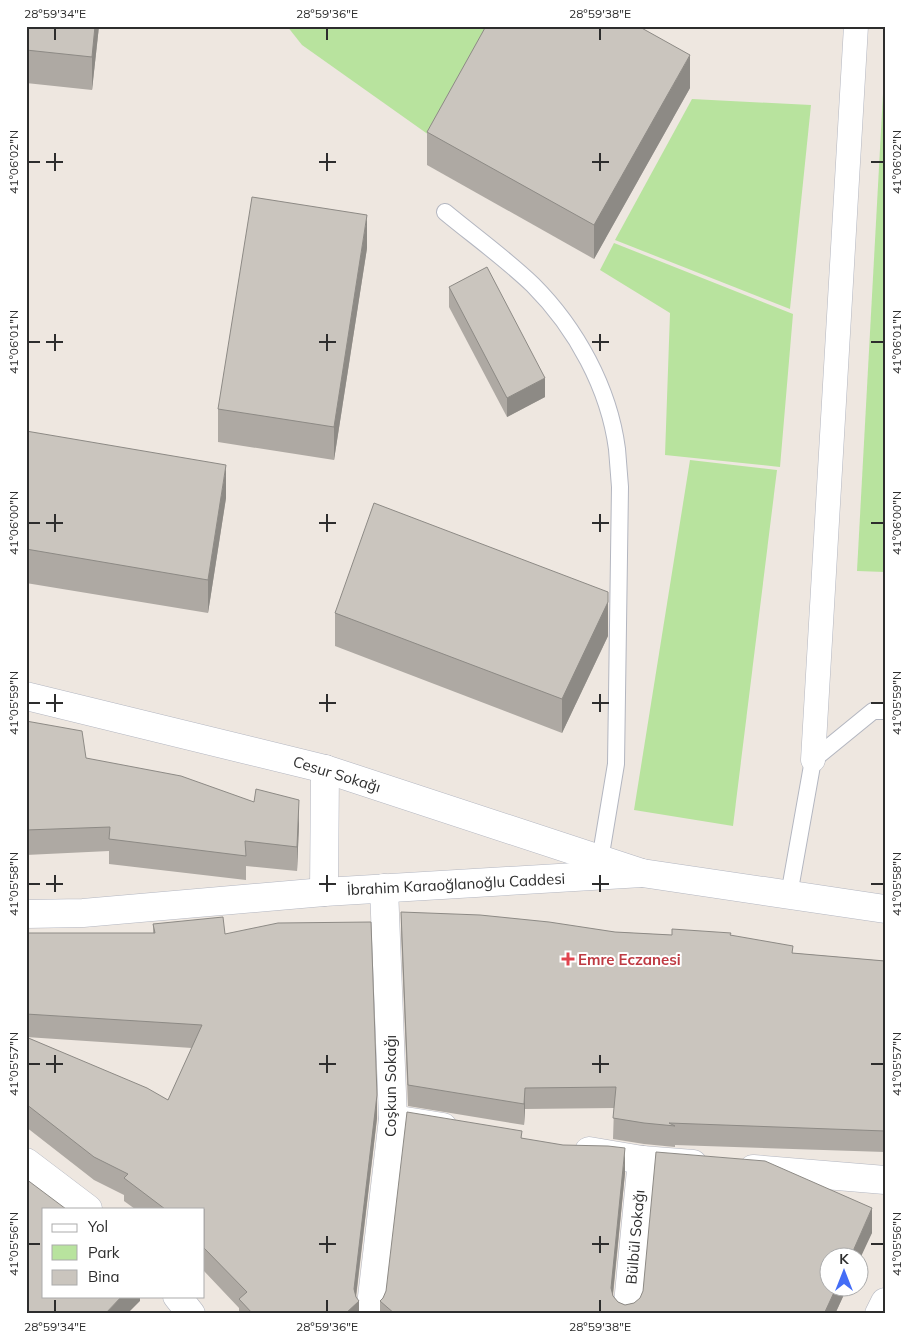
<svg xmlns="http://www.w3.org/2000/svg" width="911" height="1340" font-family="Mulish,sans-serif">
<style>
.green{fill:#b8e39e}
.lines{fill:none;stroke-linecap:round;stroke-linejoin:round}
.service-casing{stroke:#b3b6c0;stroke-width:18}
.pedestrian-casing{stroke:#b3b6c0;stroke-width:25}
.minor-casing{stroke:#b3b6c0;stroke-width:29}
.tertiary-casing{stroke:#b3b6c0;stroke-width:29}
.service{stroke:#fff;stroke-width:16}
.pedestrian{stroke:#fff;stroke-width:24}
.minor{stroke:#fff;stroke-width:28}
.tertiary{stroke:#fff;stroke-width:28}
.wall{fill:#aea9a3}
.shaded-wall{fill:#8d8a85}
.building{fill:#cac5be;stroke:#8d8a85}
.ticks{fill:none;stroke:#2d2d2d;stroke-width:2}
.health-dot{fill:#e0444e;stroke:#fff;stroke-width:2}
.labels{text-anchor:middle;dominant-baseline:central;stroke-width:4;stroke-linejoin:round;paint-order:stroke}
.street-label{font-size:15px;fill:#2d2d2d;stroke:#fff}
.health-label{font-size:15px;font-weight:bold;fill:#be3a42;stroke:#fff;text-anchor:start}
.neatline{fill:none;stroke:#2d2d2d;stroke-width:2}
.ticks-label{font-size:12px;text-anchor:middle;fill:#2d2d2d}
</style>
<rect width="100%" height="100%" fill="#eee7e0"/>
<!-- green -->
<g class="green">
<path d="M287,26H492L429,135L302,45Z"/>
<path d="M885,57V572L857,571Z"/>
<path d="M692,99L811,105L790,309L615,240Z"/>
<path d="M614,243L793,314L780,467L665,455L670,313L600,270Z"/>
<path d="M690,460L777,470L733,826L634,810Z"/>
</g>
<g class="lines">
<defs>
<g id="service">
<path d="M445,212C474,236 506,259 533,285C576,328 609,388 617,449C618,462 619,474 620,487L616,764L600,860"/>
<path d="M789,895L813,760L873,711H885"/>
</g>
<path id="pedestrian" d="M813,760L856,26"/>
<g id="minor">
<path d="M324,892L325,769"/>
<path d="M26,914L83,913L324,892L642,873"/>
<path d="M393,1119L443,1127"/>
<path d="M589,1151L642,1160L693,1164"/>
<path d="M26,1162L88,1209"/>
<path d="M753,1169L885,1180"/>
<path d="M177,1296L191,1314"/>
<path d="M370,1314L393,1119L384,888"/>
<path d="M627,1314L642,1160"/>
<path d="M879,1314L885,1302"/>
</g>
<path id="tertiary" d="M26,696L325,769L642,873L885,909"/>
</defs>
<!-- service casing -->
<use href="#service" class="service-casing"/>
<!-- pedestrian casing -->
<use href="#pedestrian" class="pedestrian-casing"/>
<!-- minor casing -->
<use href="#minor" class="minor-casing"/>
<!-- tertiary casing -->
<use href="#tertiary" class="tertiary-casing"/>
<!-- service -->
<use href="#service" class="service"/>
<!-- pedestrian -->
<use href="#pedestrian" class="pedestrian"/>
<!-- minor -->
<use href="#minor" class="minor"/>
<!-- tertiary -->
<use href="#tertiary" class="tertiary"/>
</g>
<!-- wall -->
<g class="wall">
<path d="M26,26H99L92,90L26,83Z"/>
<path d="M690,88L594,259L427,165V132Z"/>
<path d="M367,248L334,460L218,442V409Z"/>
<path d="M449,287L545,397L507,417L449,307Z"/>
<path d="M26,431L226,498L208,613L26,583Z"/>
<path d="M335,613L608,636L562,733L335,646Z"/>
<path d="M26,721L86,758L299,824L297,871L246,866V880L109,864V851L26,855Z"/>
<path d="M401,912L615,932L672,935H731L793,953L885,961V1152L675,1145V1147L644,1144L613,1139L614,1108L525,1109L524,1125L408,1106L401,933Z"/>
<path d="M153,924L225,934L377,1118L356,1298L359,1314H239V1308L204,1271V1209H135L124,1201V1195L94,1180L26,1127V1037L168,1100L192,1048L26,1037V933H153Z"/>
<path d="M522,1138L625,1173L613,1296L618,1302L625,1305L634,1303L872,1233L828,1288H847L835,1314H380V1301Z"/>
</g>
<!-- shaded-wall -->
<g class="shaded-wall">
<path d="M95,26H99L92,90V57Z"/>
<path d="M690,55V88L594,259V225Z"/>
<path d="M367,215V248L334,460V427Z"/>
<path d="M545,378V397L507,417V398Z"/>
<path d="M226,465V498L208,613V580Z"/>
<path d="M608,592V636L562,733V699Z"/>
<path d="M299,800V824L297,871V847Z"/>
<path d="M525,1088V1109L524,1125V1104Z"/>
<path d="M377,1095V1118L355,1304L359,1301V1314H345Z"/>
<path d="M625,1148V1173L611,1312V1288Z"/>
<path d="M872,1208V1233L858,1263V1258H850Z"/>
<path d="M836,1288H847L835,1314H824Z"/>
<path d="M122,1296H140V1301L127,1314H105Z"/>
</g>
<!-- building -->
<g class="building">
<path d="M26,26H95L92,57L26,50Z"/>
<path d="M486,26H638L690,55L594,225L427,132Z"/>
<path d="M252,197L367,215L334,427L218,409Z"/>
<path d="M487,267L545,378L507,398L449,287Z"/>
<path d="M26,431L226,465L208,580L26,549Z"/>
<path d="M374,503L608,592V602L562,699L335,613Z"/>
<path d="M26,721L82,731L86,758L181,776L254,802L256,789L299,800L297,847L245,841L246,856L109,839L110,827L26,830Z"/>
<path d="M401,912L480,915L549,922L615,932L672,935V929L731,933L730,935L793,946L792,953L885,961V1131L669,1123L675,1126L644,1123L613,1118L616,1087L525,1088L524,1104L408,1085Z"/>
<path d="M223,917L225,934L278,923L371,922L377,1095L354,1289L356,1297L359,1301L345,1314H253L239,1299L247,1292L204,1248V1209H165L124,1178L128,1174L94,1157L26,1104V1037L147,1088L168,1100L202,1025L26,1014V933H155L153,924Z"/>
<path d="M407,1112L522,1131L521,1138L563,1145L608,1146L625,1148L611,1288L613,1296L618,1302L625,1305L634,1303L640,1298L643,1291L656,1152L765,1161L872,1208L850,1258H828V1288H836L824,1314H395L380,1301L383,1298L386,1291Z"/>
<path d="M26,1179L66,1209H44V1296H122L105,1314H26Z"/>
</g>
<!-- ticks -->
<path class="ticks" d="M55,28V40M327,28V40M600,28V40M55,153V171M327,153V171M600,153V171M28,162H40M46,162H63M319,162H336M592,162H609M871,162H884M55,334V351M327,334V351M600,334V351M28,342H40M46,342H63M319,342H336M592,342H609M871,342H884M55,514V532M327,514V532M600,514V532M28,523H40M46,523H63M319,523H336M592,523H609M871,523H884M55,694V712M327,694V712M600,694V712M28,703H40M46,703H63M319,703H336M592,703H609M871,703H884M55,875V892M327,875V892M600,875V892M28,884H40M46,884H63M319,884H336M592,884H609M871,884H884M55,1055V1073M327,1055V1073M600,1055V1073M28,1064H40M46,1064H63M319,1064H336M592,1064H609M871,1064H884M327,1236V1253M600,1236V1253M28,1244H40M319,1244H336M592,1244H609M871,1244H884M55,1300V1312M327,1300V1312M600,1300V1312"/>
<!-- markers -->
<path class="health-dot" d="M565.5 951.5h5v5h5v5h-5v5h-5v-5h-5v-5h5z"/>
<g class="labels">
<!-- street labels -->
<g class="street-label">
<text transform="translate(337 774) rotate(17)">Cesur Sokağı</text>
<text transform="translate(456 884) rotate(-3)">İbrahim Karaoğlanoğlu Caddesi</text>
<text transform="translate(390 1086) rotate(-90)">Coşkun Sokağı</text>
<text transform="translate(635 1237) rotate(-85)">Bülbül Sokağı</text>
</g>
<!-- health labels -->
<g class="health-label">
<text x="578" y="959">Emre Eczanesi</text>
</g>
</g>
<!-- border -->
<rect width="911" height="1340" fill="none" stroke="#ffffff" stroke-width="55"/>
<!-- legend -->
<rect x="42" y="1208" width="162" height="90" fill="#ffffff" stroke="#ababab"/>
<rect x="52" y="1224" width="25" height="8" fill="#ffffff" stroke="#ababab"/>
<text x="88" y="1232" font-size="15" fill="#2d2d2d">Yol</text>
<rect x="52" y="1245" width="25" height="15" fill="#b8e39e" stroke="#ababab"/>
<text x="88" y="1258" font-size="15" fill="#2d2d2d">Park</text>
<rect x="52" y="1270" width="25" height="15" fill="#cac5be" stroke="#ababab"/>
<text x="88" y="1282" font-size="15" fill="#2d2d2d">Bina</text>
<!-- north arrow -->
<g transform="translate(844 1272)"><circle r="24" fill="#ffffff" stroke="#ababab"/>
<path d="M0-4L9 19L0 12L-9 19Z" fill="#446df6"/>
<text y="-8" font-size="14" font-weight="bold" text-anchor="middle" fill="#2d2d2d">K</text>
</g>
<rect x="28" y="28" width="856" height="1284" class="neatline"/>
<g class="ticks-label">
<text x="55" y="18">28°59'34"E</text>
<text x="327" y="18">28°59'36"E</text>
<text x="600" y="18">28°59'38"E</text>
<text transform="translate(14 162) rotate(-90)" y="4">41°06'02"N</text>
<text transform="translate(897 162) rotate(-90)" y="4">41°06'02"N</text>
<text transform="translate(14 342) rotate(-90)" y="4">41°06'01"N</text>
<text transform="translate(897 342) rotate(-90)" y="4">41°06'01"N</text>
<text transform="translate(14 523) rotate(-90)" y="4">41°06'00"N</text>
<text transform="translate(897 523) rotate(-90)" y="4">41°06'00"N</text>
<text transform="translate(14 703) rotate(-90)" y="4">41°05'59"N</text>
<text transform="translate(897 703) rotate(-90)" y="4">41°05'59"N</text>
<text transform="translate(14 884) rotate(-90)" y="4">41°05'58"N</text>
<text transform="translate(897 884) rotate(-90)" y="4">41°05'58"N</text>
<text transform="translate(14 1064) rotate(-90)" y="4">41°05'57"N</text>
<text transform="translate(897 1064) rotate(-90)" y="4">41°05'57"N</text>
<text transform="translate(14 1244) rotate(-90)" y="4">41°05'56"N</text>
<text transform="translate(897 1244) rotate(-90)" y="4">41°05'56"N</text>
<text x="55" y="1331">28°59'34"E</text>
<text x="327" y="1331">28°59'36"E</text>
<text x="600" y="1331">28°59'38"E</text>
</g>
</svg>
